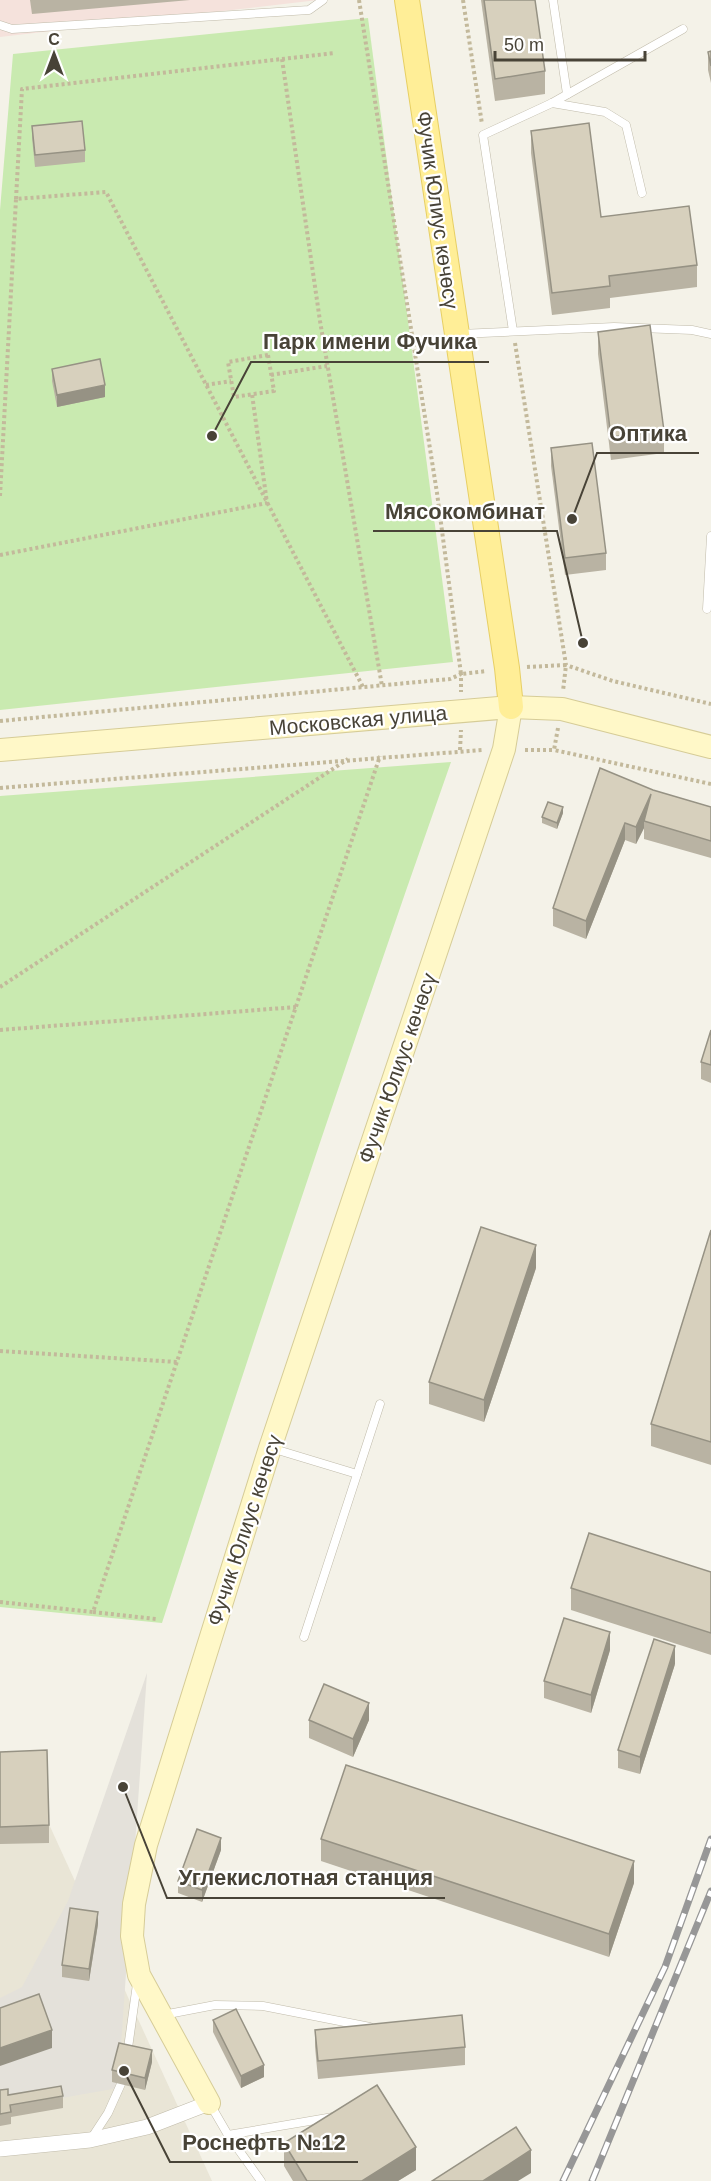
<svg xmlns="http://www.w3.org/2000/svg" width="711" height="2181" font-family="Helvetica,sans-serif">
<style>
.residential{fill:#e9e5d6}
.industrial{fill:#e4e1da}
.medical{fill:#f5e2dc}
.green{fill:#c9eab0}
.lines{fill:none;stroke-linecap:round;stroke-linejoin:round}
.lane-casing{stroke:#c0bbaa;stroke-width:9}
.street-casing{stroke:#c0bbaa;stroke-width:16}
.secondary-casing{stroke:#d6cc97;stroke-width:24}
.primary-casing{stroke:#e7cf64;stroke-width:26}
.path{stroke:#c3b99b;stroke-width:4;stroke-dasharray:3 3;stroke-linecap:butt}
.lane{stroke:#fff;stroke-width:8}
.street{stroke:#fff;stroke-width:15}
.secondary{stroke:#fff8c8;stroke-width:22}
.primary{stroke:#ffee97;stroke-width:24}
.rail-casing{stroke:#979797;stroke-width:7}
.rail{stroke:#fff;stroke-width:4.5;stroke-dasharray:14;stroke-linecap:butt}
.wall{fill:#b9b3a3}
.shaded-wall{fill:#969284}
.building{fill:#d7d0bd;stroke:#969284;stroke-width:1.5}
.labels{text-anchor:middle;dominant-baseline:central;stroke-width:4.5;stroke-linejoin:round;paint-order:stroke}
.street-label{font-size:21px;fill:#484337;stroke:#fff}
.leader{fill:none;stroke:#484337;stroke-width:2}
.callout-dot{fill:#484337;stroke:#fff;stroke-width:2}
.callout-label{font-size:22px;text-anchor:middle;font-weight:bold;fill:#484337;stroke:#fff;stroke-width:4.5;stroke-linejoin:round;paint-order:stroke}
</style>
<rect width="100%" height="100%" fill="#f4f2e8"/>
<!-- residential -->
<path class="residential" d="M0,1752H16L212,2181H0Z"/>
<!-- industrial -->
<path class="industrial" d="M147,1673L118,2088L0,2109V1998L22,1987L68,1901Z"/>
<!-- medical -->
<path class="medical" d="M0,0H318L0,37Z"/>
<!-- green -->
<g class="green">
<path d="M368,18L453,662L0,710V210L13,54Z"/>
<path d="M451,762C350,1048 255,1335 162,1623L0,1607V796Z"/>
</g>
<g class="lines">
<defs>
<g id="lane">
<path d="M553,0L567,94"/>
<path d="M0,25L12,29L309,10L323,0"/>
<path d="M552,103L605,112L626,125L642,193"/>
<path d="M513,331L483,135L552,103L683,29"/>
<path d="M460,334L614,327L692,330L711,334"/>
<path d="M707,609L711,536"/>
<path d="M271,1448L357,1474"/>
<path d="M304,1637L380,1404"/>
<path d="M163,2015L215,2005L263,2006L370,2027"/>
<path d="M127,2055L137,1984"/>
<path d="M210,2104L228,2135L261,2181"/>
<path d="M228,2135L333,2117"/>
<path d="M91,2139L108,2113L121,2084"/>
</g>
<path id="street" d="M0,2149L90,2140L147,2127L209,2103"/>
<g id="secondary">
<path d="M0,750L511,707L562,709L711,747"/>
<path d="M209,2103L139,1975L132,1936L134,1904L146,1845L270,1448L504,749L511,707"/>
</g>
<path id="primary" d="M407,0L507,668L511,707"/>
</defs>
<!-- lane casing -->
<use href="#lane" class="lane-casing"/>
<!-- street casing -->
<use href="#street" class="street-casing"/>
<!-- secondary casing -->
<use href="#secondary" class="secondary-casing"/>
<!-- primary casing -->
<use href="#primary" class="primary-casing"/>
<!-- path -->
<g class="path">
<path d="M359,0L437,493L461,674L487,671"/>
<path d="M463,0L482,124"/>
<path d="M282,59L335,53"/>
<path d="M16,199L22,89L282,59L320,321L382,686"/>
<path d="M515,343L566,665L613,681L711,704"/>
<path d="M268,355L274,391L234,397L228,362Z"/>
<path d="M271,375L327,366"/>
<path d="M206,385L231,381"/>
<path d="M0,496L16,199L106,192L363,687"/>
<path d="M0,555L267,503L252,394"/>
<path d="M527,667L566,665L563,691"/>
<path d="M0,721L450,679L461,674V692"/>
<path d="M558,728L554,750L711,784"/>
<path d="M460,750L461,730"/>
<path d="M525,750H554"/>
<path d="M0,788L482,750"/>
<path d="M0,987L348,759"/>
<path d="M0,1030L296,1007"/>
<path d="M0,1351L177,1362"/>
<path d="M0,1602L93,1612L380,756"/>
<path d="M93,1612L156,1619"/>
</g>
<!-- lane -->
<use href="#lane" class="lane"/>
<!-- street -->
<use href="#street" class="street"/>
<!-- secondary -->
<use href="#secondary" class="secondary"/>
<!-- primary -->
<use href="#primary" class="primary"/>
<defs>
<g id="rail">
<path d="M563,2181L665,1967L711,1839"/>
<path d="M592,2181L711,1891"/>
</g>
</defs>
<!-- rail casing -->
<use href="#rail" class="rail-casing"/>
<!-- rail -->
<use href="#rail" class="rail"/>
</g>
<!-- wall -->
<g class="wall">
<path d="M30,0H190L32,14Z"/>
<path d="M481,0H535L545,71V94L495,101Z"/>
<path d="M711,51V83L708,70V52Z"/>
<path d="M32,126L85,150V162L35,167L32,138Z"/>
<path d="M531,131L601,217L697,265V287L610,298V308L552,315L531,153Z"/>
<path d="M598,332L664,431V453L611,460L598,354Z"/>
<path d="M52,369L105,397L57,407L52,381Z"/>
<path d="M551,448L606,553V570L565,575L551,466Z"/>
<path d="M653,790L711,807V858L644,839V828L636,844L625,840L586,939L553,926V908Z"/>
<path d="M563,813L557,829L542,823V817Z"/>
<path d="M711,1030V1083L701,1079V1062Z"/>
<path d="M711,1230V1465L651,1446V1424Z"/>
<path d="M536,1268L484,1422L429,1404V1382Z"/>
<path d="M711,1572V1655L571,1610V1588Z"/>
<path d="M610,1650L591,1713L544,1698V1681Z"/>
<path d="M675,1664L640,1774L618,1768V1750Z"/>
<path d="M309,1720H369L353,1757L309,1738Z"/>
<path d="M0,1752L49,1825V1843L0,1844Z"/>
<path d="M321,1839L634,1883L609,1957L321,1861Z"/>
<path d="M221,1850L202,1902L178,1893V1881Z"/>
<path d="M98,1924L89,1981L62,1977V1965Z"/>
<path d="M213,2020L264,2077L241,2088L213,2032Z"/>
<path d="M315,2030L465,2047V2065L318,2079L315,2047Z"/>
<path d="M152,2062L145,2090L112,2082V2070Z"/>
<path d="M0,2090L8,2095L63,2096V2108L11,2117V2124L0,2126Z"/>
<path d="M284,2143L416,2170L398,2181H293L284,2166Z"/>
</g>
<!-- shaded-wall -->
<g class="shaded-wall">
<path d="M105,385V397L57,407V395Z"/>
<path d="M651,794L644,821V828L636,844V827Z"/>
<path d="M563,807V813L557,829V823Z"/>
<path d="M625,823V840L586,939V921Z"/>
<path d="M536,1245V1268L484,1422V1400Z"/>
<path d="M610,1632V1650L591,1713V1695Z"/>
<path d="M675,1646V1664L640,1774V1757Z"/>
<path d="M369,1703V1720L353,1757V1739Z"/>
<path d="M221,1838V1850L202,1902V1890Z"/>
<path d="M634,1861V1883L609,1957V1934Z"/>
<path d="M98,1912V1924L89,1981V1969Z"/>
<path d="M52,2030V2048L0,2066V2048Z"/>
<path d="M152,2050V2062L145,2090V2078Z"/>
<path d="M264,2065V2077L241,2088V2076Z"/>
<path d="M416,2147V2170L398,2181H362Z"/>
<path d="M531,2150V2173L518,2181H483Z"/>
</g>
<!-- building -->
<g class="building">
<path d="M484,0H535L545,71L495,79Z"/>
<path d="M711,51V66L708,52Z"/>
<path d="M82,121L85,150L35,155L32,126Z"/>
<path d="M589,123L601,217L689,206L697,265L609,276L610,286L552,293L531,131Z"/>
<path d="M650,325L664,431L611,437L598,332Z"/>
<path d="M100,359L105,385L57,395L52,369Z"/>
<path d="M592,443L606,553L565,558L551,448Z"/>
<path d="M600,768L653,790L711,807V841L644,821L651,794L636,827L625,823L586,921L553,908Z"/>
<path d="M548,802L563,807L557,823L542,817Z"/>
<path d="M711,1030V1065L701,1062Z"/>
<path d="M481,1227L536,1245L484,1400L429,1382Z"/>
<path d="M711,1230V1442L651,1424Z"/>
<path d="M589,1533L711,1572V1633L571,1588Z"/>
<path d="M564,1618L610,1632L591,1695L544,1681Z"/>
<path d="M654,1639L675,1646L640,1757L618,1750Z"/>
<path d="M324,1684L369,1703L353,1739L309,1720Z"/>
<path d="M47,1750L49,1825L0,1827V1752Z"/>
<path d="M346,1765L634,1861L609,1934L321,1839Z"/>
<path d="M197,1829L221,1838L202,1890L178,1881Z"/>
<path d="M70,1908L98,1912L89,1969L62,1965Z"/>
<path d="M39,1994L52,2030L0,2048V2008Z"/>
<path d="M236,2009L264,2065L241,2076L213,2020Z"/>
<path d="M462,2015L465,2047L318,2061L315,2030Z"/>
<path d="M119,2043L152,2050L145,2078L112,2070Z"/>
<path d="M377,2085L416,2147L362,2181H307L284,2143Z"/>
<path d="M61,2086L63,2096L10,2105L11,2112L0,2114V2090L8,2089V2095Z"/>
<path d="M516,2127L531,2150L483,2181H432Z"/>
</g>
<g class="labels">
<!-- street labels -->
<g class="street-label">
<text transform="translate(438 210) rotate(82)">Фучик Юлиус көчөсү</text>
<text transform="translate(358 720) rotate(-5)">Московская улица</text>
<text transform="translate(397 1068) rotate(-71)">Фучик Юлиус көчөсү</text>
<text transform="translate(244 1530) rotate(-72)">Фучик Юлиус көчөсү</text>
</g>
</g>
<!-- callouts -->
<path class="leader" d="M212 436L251 362H489M572 519L597 453H699M583 643L557 531H373M123 1787L167 1898H445M124 2071L170 2162H358"/>
<g class="callout-dot">
<circle cx="212" cy="436" r="6"/>
<circle cx="572" cy="519" r="6"/>
<circle cx="583" cy="643" r="6"/>
<circle cx="123" cy="1787" r="6"/>
<circle cx="124" cy="2071" r="6"/>
</g>
<g class="callout-label">
<text x="370" y="349">Парк имени Фучика</text>
<text x="648" y="441">Оптика</text>
<text x="465" y="519">Мясокомбинат</text>
<text x="306" y="1885">Углекислотная станция</text>
<text x="264" y="2150">Роснефть №12</text>
</g>
<!-- north arrow -->
<g transform="translate(54 54)" stroke="#ffffff" stroke-width="4.5" paint-order="stroke">
<path d="M0-4.5L10 22L0 15L-10 22Z" fill="#484337"/>
<text y="-9" font-size="16" font-weight="bold" text-anchor="middle" fill="#484337">С</text>
</g>
<!-- scale -->
<path d="M495 51v9h150v-9" fill="none" stroke="#484337" stroke-width="3"/>
<text x="504" y="51" font-size="18" fill="#484337" stroke="#ffffff" stroke-width="4.5" paint-order="stroke">50 m</text>
</svg>
